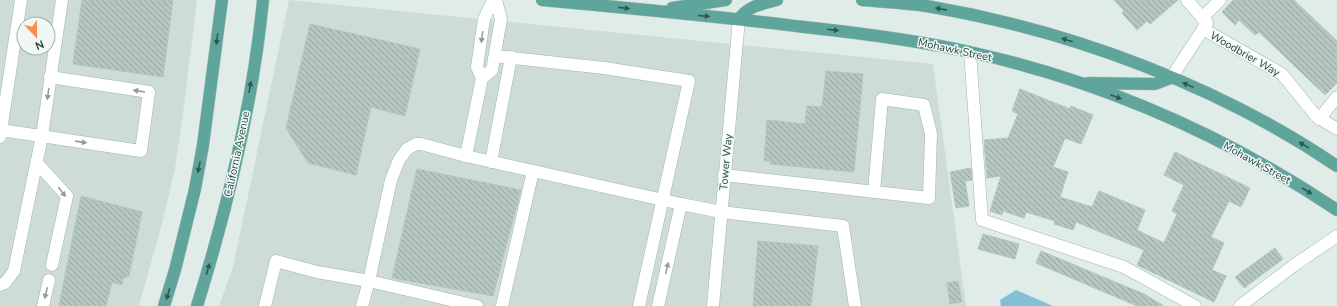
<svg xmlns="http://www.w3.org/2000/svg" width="1337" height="306" font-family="'Nunito Sans',sans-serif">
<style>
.built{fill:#cedcd7;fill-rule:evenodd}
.water{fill:#83bfd6}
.building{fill:url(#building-back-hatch);stroke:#b2c6c0}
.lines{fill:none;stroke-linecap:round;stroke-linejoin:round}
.minor-casing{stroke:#a2b4b0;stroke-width:13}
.major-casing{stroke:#c0c9c8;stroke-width:13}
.minor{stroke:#fff;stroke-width:12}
.major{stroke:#60a59c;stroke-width:12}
.oneway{fill:#2f5852}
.oneway2{fill:#8f9e9c}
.labels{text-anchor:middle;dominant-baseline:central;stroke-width:3;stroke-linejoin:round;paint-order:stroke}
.street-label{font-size:11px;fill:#1f3e39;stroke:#f0f8f5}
</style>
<defs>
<pattern id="building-back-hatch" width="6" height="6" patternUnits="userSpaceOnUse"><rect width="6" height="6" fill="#b5c7c1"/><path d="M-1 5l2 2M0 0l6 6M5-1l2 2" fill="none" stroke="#93a39e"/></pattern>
</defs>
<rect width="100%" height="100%" fill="#e0ece8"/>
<!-- built -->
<g class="built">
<path d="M0,0H197L182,122L175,168L163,220L139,306H0ZM24,24H48V48H24Z"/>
<path d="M289,0L933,64L966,306H219L233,267Z"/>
</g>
<!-- water -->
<path class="water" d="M1016,290L1053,306H1001L1000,300Z"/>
<!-- building -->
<g class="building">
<path d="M82,0H173L163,77L73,64Z"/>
<path d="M1114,0H1178L1150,24L1147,21L1137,30L1122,13L1124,11Z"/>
<path d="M1233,0H1294L1337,41V83L1325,95L1259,32L1255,35L1239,20L1235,25L1222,12Z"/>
<path d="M310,24L420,49L405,116L371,107L356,175L308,163L286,128Z"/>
<path d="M826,71L863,74L854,172L770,164V161H764L767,120L805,124L807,106L822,107Z"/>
<path d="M1020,89L1070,109L1071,106L1093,115L1081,144L1065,138L1053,167L1068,172L1060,197L1092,207L1099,191L1145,210L1137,230L1164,243L1177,214L1172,211L1184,185L1164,175L1175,152L1250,188L1241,207L1229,201L1211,237L1224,243L1212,270L1226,276L1214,302L1137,265L1144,250L1076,222L1073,230L1054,224L1055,221L1026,212L1024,218L1003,211L1002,215L990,211L1001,176L987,178L984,140L1008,138L1018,114L1012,111Z"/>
<path d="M971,168L972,180L965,181L969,206L956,208L950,172Z"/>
<path d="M417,169L521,190L493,296L392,278Z"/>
<path d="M81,196L142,212L129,276L123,278L122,285L112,282L106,306H59Z"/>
<path d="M983,234L1019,244L1015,259L978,249Z"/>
<path d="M758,241L818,246L811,306H753Z"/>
<path d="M1275,248L1283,259L1244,288L1235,277Z"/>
<path d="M1041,251L1144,294L1164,306H1137L1036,263Z"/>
<path d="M958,281L962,302L950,304L947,283Z"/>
</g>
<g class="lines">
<defs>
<g id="minor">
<path d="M493,0L484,19L477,67L482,78L492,70L501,19L496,0"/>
<path d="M1202,18L1220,0"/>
<path d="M1203,29L1282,74L1316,116L1337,129"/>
<path d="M970,52L982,220L1124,267L1195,306"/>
<path d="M495,56L604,68L689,81L639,306"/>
<path d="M1171,78L1207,23L1187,0"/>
<path d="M1319,119L1337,97"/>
<path d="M0,130L141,151L149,92L50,77"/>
<path d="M0,137L21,0"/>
<path d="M466,156L482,78"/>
<path d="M491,162L511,57"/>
<path d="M37,163L67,196L52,265"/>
<path d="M724,175L929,198L931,134L924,105L882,99L874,192"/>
<path d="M0,285L5,283L14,271L42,136L62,0"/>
<path d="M43,306L49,280"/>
<path d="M265,306L276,261L317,272L369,281L362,306"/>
<path d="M477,306L369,281L391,180L399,160L407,149L416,144H421L466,156L681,204L721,212L843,226L855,306"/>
<path d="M502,306L533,171"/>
<path d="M658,306L681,204"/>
<path d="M713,306L739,19"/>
<path d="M1240,306L1293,266L1337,236"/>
</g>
<g id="major">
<path d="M542,0C629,8 717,16 804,27C860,33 915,40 970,52C1101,81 1226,136 1337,210"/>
<path d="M862,0C885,2 909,3 932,7C1072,31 1219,86 1337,166"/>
<path d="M672,8L726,0"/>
<path d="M739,19C748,6 762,4 777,0"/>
<path d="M1088,83L1155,84L1171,78"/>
<path d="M164,306L175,270L195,189L203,145L222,0"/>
<path d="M197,306C228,206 253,104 263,0"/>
</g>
</defs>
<!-- minor casing -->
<use href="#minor" class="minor-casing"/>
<!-- major casing -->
<use href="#major" class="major-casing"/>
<!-- minor -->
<use href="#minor" class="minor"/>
<!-- major -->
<use href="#major" class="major"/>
</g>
<!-- one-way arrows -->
<defs><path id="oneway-solid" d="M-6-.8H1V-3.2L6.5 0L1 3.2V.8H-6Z"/></defs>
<g class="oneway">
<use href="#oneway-solid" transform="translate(624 8) rotate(6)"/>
<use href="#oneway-solid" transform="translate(941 9) rotate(-169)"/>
<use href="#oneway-solid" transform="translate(704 16) rotate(5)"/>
<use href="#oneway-solid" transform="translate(833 30) rotate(7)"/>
<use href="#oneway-solid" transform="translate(217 39) rotate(98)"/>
<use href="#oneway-solid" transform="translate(1067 40) rotate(-163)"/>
<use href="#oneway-solid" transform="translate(1188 85) rotate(-156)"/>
<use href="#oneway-solid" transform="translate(250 87) rotate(-80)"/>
<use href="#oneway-solid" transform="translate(1116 97) rotate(21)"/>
<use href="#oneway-solid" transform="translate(1304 145) rotate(-149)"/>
<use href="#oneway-solid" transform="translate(199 167) rotate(101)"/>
<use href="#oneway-solid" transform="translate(1307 191) rotate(32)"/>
<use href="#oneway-solid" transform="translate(208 269) rotate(-75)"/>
<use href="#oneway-solid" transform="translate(168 294) rotate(107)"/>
</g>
<g class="oneway2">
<use href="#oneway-solid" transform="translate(482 37) rotate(98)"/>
<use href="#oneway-solid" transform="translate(139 91) rotate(-171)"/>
<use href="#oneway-solid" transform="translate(48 94) rotate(98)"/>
<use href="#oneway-solid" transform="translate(81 142) rotate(8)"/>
<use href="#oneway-solid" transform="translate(62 192) rotate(52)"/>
<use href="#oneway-solid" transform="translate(667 268) rotate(-78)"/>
<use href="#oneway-solid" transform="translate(46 293) rotate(104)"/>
</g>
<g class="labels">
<!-- street labels -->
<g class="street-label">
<text transform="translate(955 50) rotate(12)">Mohawk Street</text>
<text transform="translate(1245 54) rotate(30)">Woodbrier Way</text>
<text transform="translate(237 154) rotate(-78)">California Avenue</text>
<text transform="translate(726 162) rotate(-85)">Tower Way</text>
<text transform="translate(1257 163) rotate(29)">Mohawk Street</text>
</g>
</g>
<!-- north arrow -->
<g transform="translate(36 36) rotate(158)"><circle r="19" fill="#f0f8f5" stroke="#9caeaa"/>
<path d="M0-3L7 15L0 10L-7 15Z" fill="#fd8d4d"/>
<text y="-6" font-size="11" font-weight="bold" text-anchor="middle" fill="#1f3e39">N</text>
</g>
</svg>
